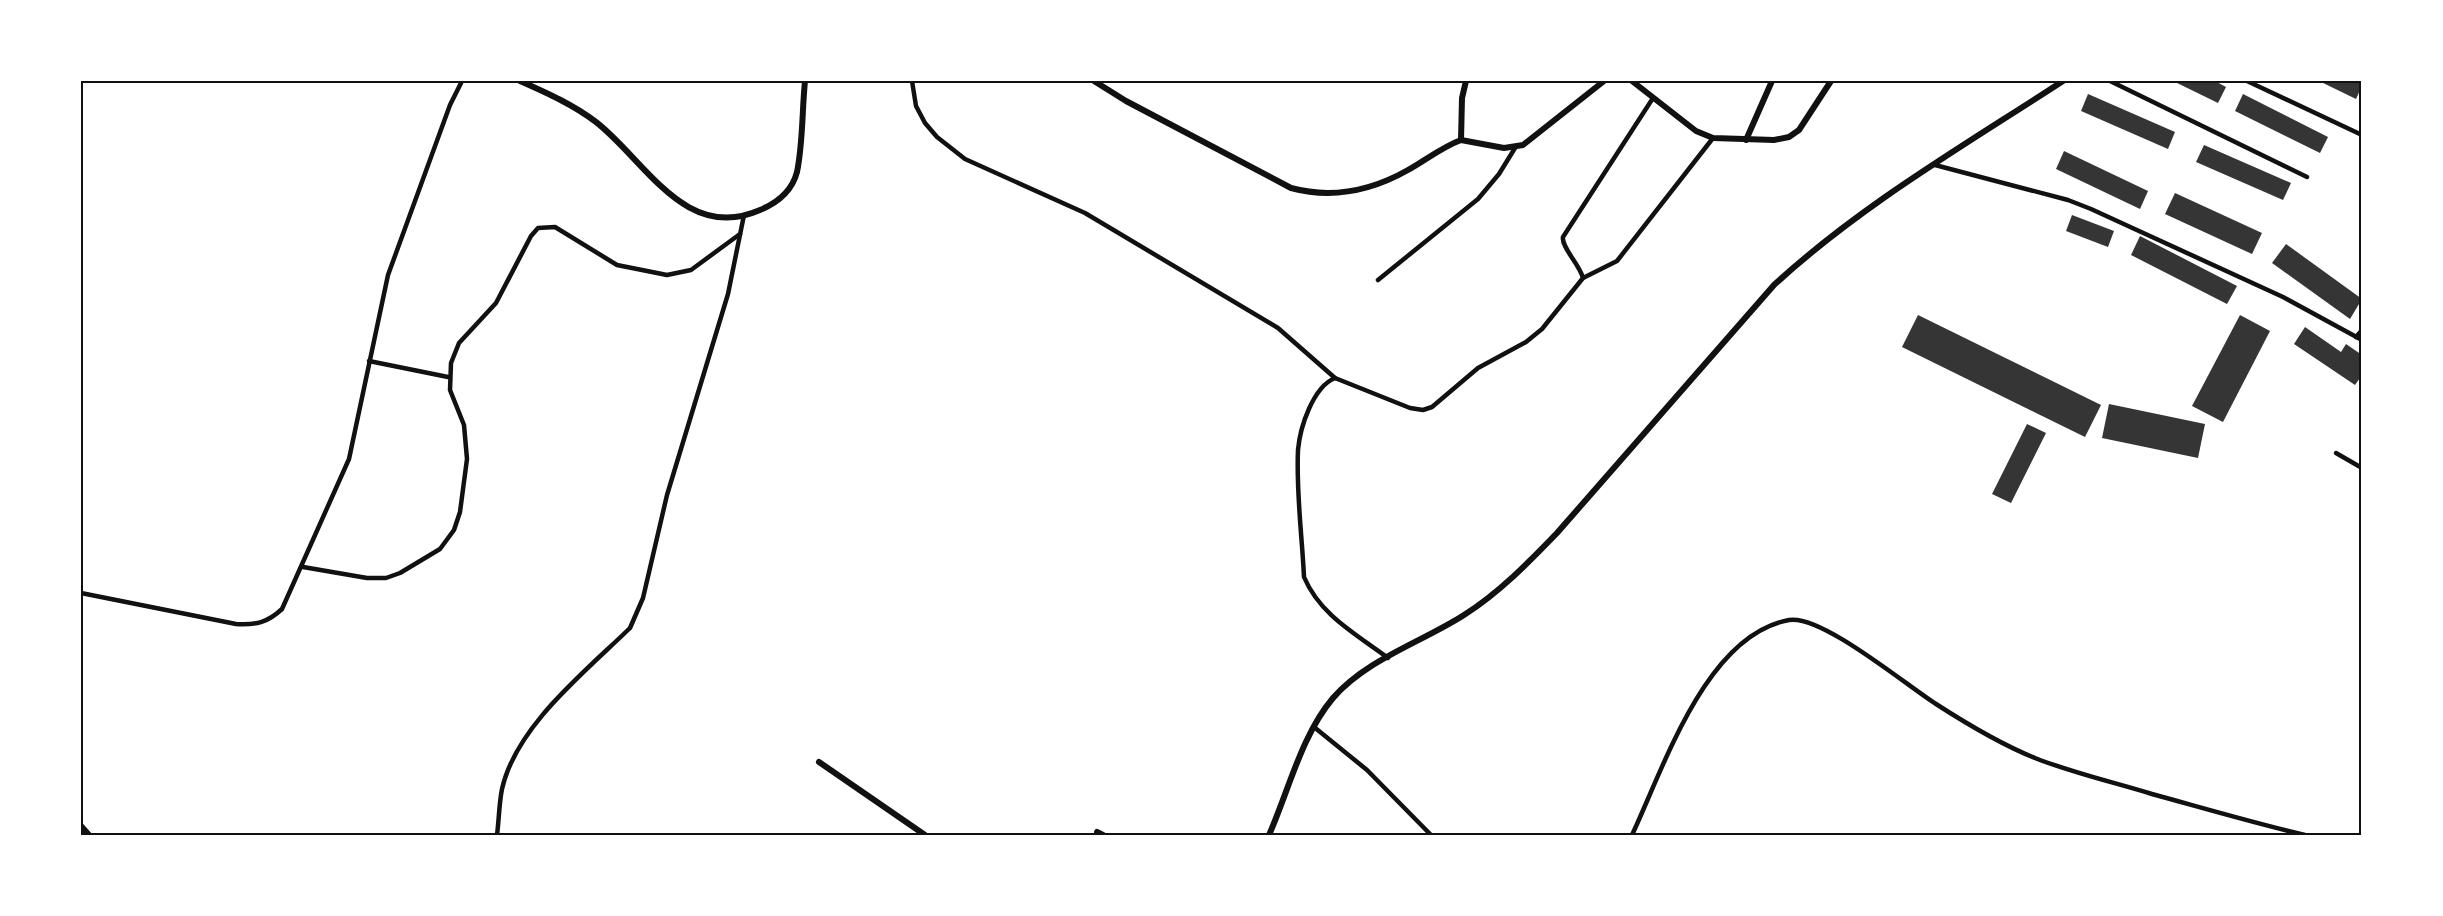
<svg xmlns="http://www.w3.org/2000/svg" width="2443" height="916" font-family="Ubuntu,sans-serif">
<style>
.building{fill:#353535}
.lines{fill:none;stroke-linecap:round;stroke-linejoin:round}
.service{stroke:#111;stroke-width:4.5}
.minor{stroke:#111;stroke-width:6}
.neatline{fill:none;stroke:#111;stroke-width:2}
</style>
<rect width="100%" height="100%" fill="#fff"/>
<!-- building -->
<g class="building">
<path d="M2173,81H2215L2226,87L2218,103Z"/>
<path d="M2319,81H2362V86L2356,99Z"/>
<path d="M2088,94L2175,132L2168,149L2081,111Z"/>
<path d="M2243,94L2328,137L2320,153L2235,111Z"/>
<path d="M2204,145L2291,183L2283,200L2196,162Z"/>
<path d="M2064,151L2148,191L2140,209L2056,169Z"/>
<path d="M2175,193L2262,233L2252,254L2165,214Z"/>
<path d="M2072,215L2114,231L2108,247L2066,231Z"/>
<path d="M2140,236L2237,286L2227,304L2131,255Z"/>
<path d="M2286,244L2362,299L2350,319L2272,263Z"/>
<path d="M1918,315L2101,405L2085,437L1902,347Z"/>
<path d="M2240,315L2270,331L2223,422L2192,406Z"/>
<path d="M2305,327L2341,352L2346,344L2362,355V375L2355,385L2294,344Z"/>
<path d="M2109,404L2205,424L2198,458L2102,438Z"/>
<path d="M2027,424L2046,433L2011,503L1992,494Z"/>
</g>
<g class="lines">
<!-- service -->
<g class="service">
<path d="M912,81L916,106L925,123L937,137L965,159L1085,213L1278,328L1335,378"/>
<path d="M2110,81L2307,177"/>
<path d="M2247,81L2362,135"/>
<path d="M1935,165L2068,200L2091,209L2283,297L2362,340"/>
<path d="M1583,278L1617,261L1713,138"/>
<path d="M1378,280L1478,199L1499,174L1515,148"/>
<path d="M2356,337L2362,330"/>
<path d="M369,361L448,377"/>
<path d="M2336,453L2362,468"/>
<path d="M303,567L367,578H386L400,573L440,549L454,530L460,512L467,459L464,425L450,390L451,363L459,343L496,303L531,236L538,228L555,227L617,265L667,275L691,270L740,234"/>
<path d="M81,593L236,624C256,625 267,623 282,609L349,459L388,275L450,105L462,81"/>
<path d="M1388,658C1356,634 1320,615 1304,577C1302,535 1296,492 1298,450C1300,427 1313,387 1335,378L1410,408L1423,410L1432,407L1478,368L1526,342L1542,329L1583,278C1580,265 1561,247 1563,237L1653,98"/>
<path d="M1314,727L1367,770L1431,835"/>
<path d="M497,835C499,820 499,804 502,789C516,726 586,671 630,628L643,598L667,495L728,294L744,215"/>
<path d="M1632,835C1664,767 1706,635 1789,620C1821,614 1906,685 1936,704C1967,724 2000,744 2035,758C2073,773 2113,782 2152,794C2203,808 2254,823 2305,835"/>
</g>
<!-- minor -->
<g class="minor">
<path d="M520,81C547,93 572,104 596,122C645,160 685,243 760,210C777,203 792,191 797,172C803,143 802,110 805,81"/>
<path d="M1094,81L1126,101L1291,188C1332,199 1371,191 1408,170C1426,160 1442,147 1461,140L1504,148L1523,145L1604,81"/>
<path d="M1632,81L1696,131L1713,138L1774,140L1789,137L1799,130L1831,81"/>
<path d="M1461,140L1462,98L1466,81"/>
<path d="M1746,140L1772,81"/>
<path d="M819,762L925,835"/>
<path d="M81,826L89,835"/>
<path d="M1097,832L1103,835"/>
<path d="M1269,835C1289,790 1301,736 1333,698C1367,659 1422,642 1464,615C1499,593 1529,562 1557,533L1774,285C1861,205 1965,145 2063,81"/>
</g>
</g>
<!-- border -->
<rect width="2443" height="916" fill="none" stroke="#ffffff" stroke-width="165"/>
<rect x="82" y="82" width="2278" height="752" class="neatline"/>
</svg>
